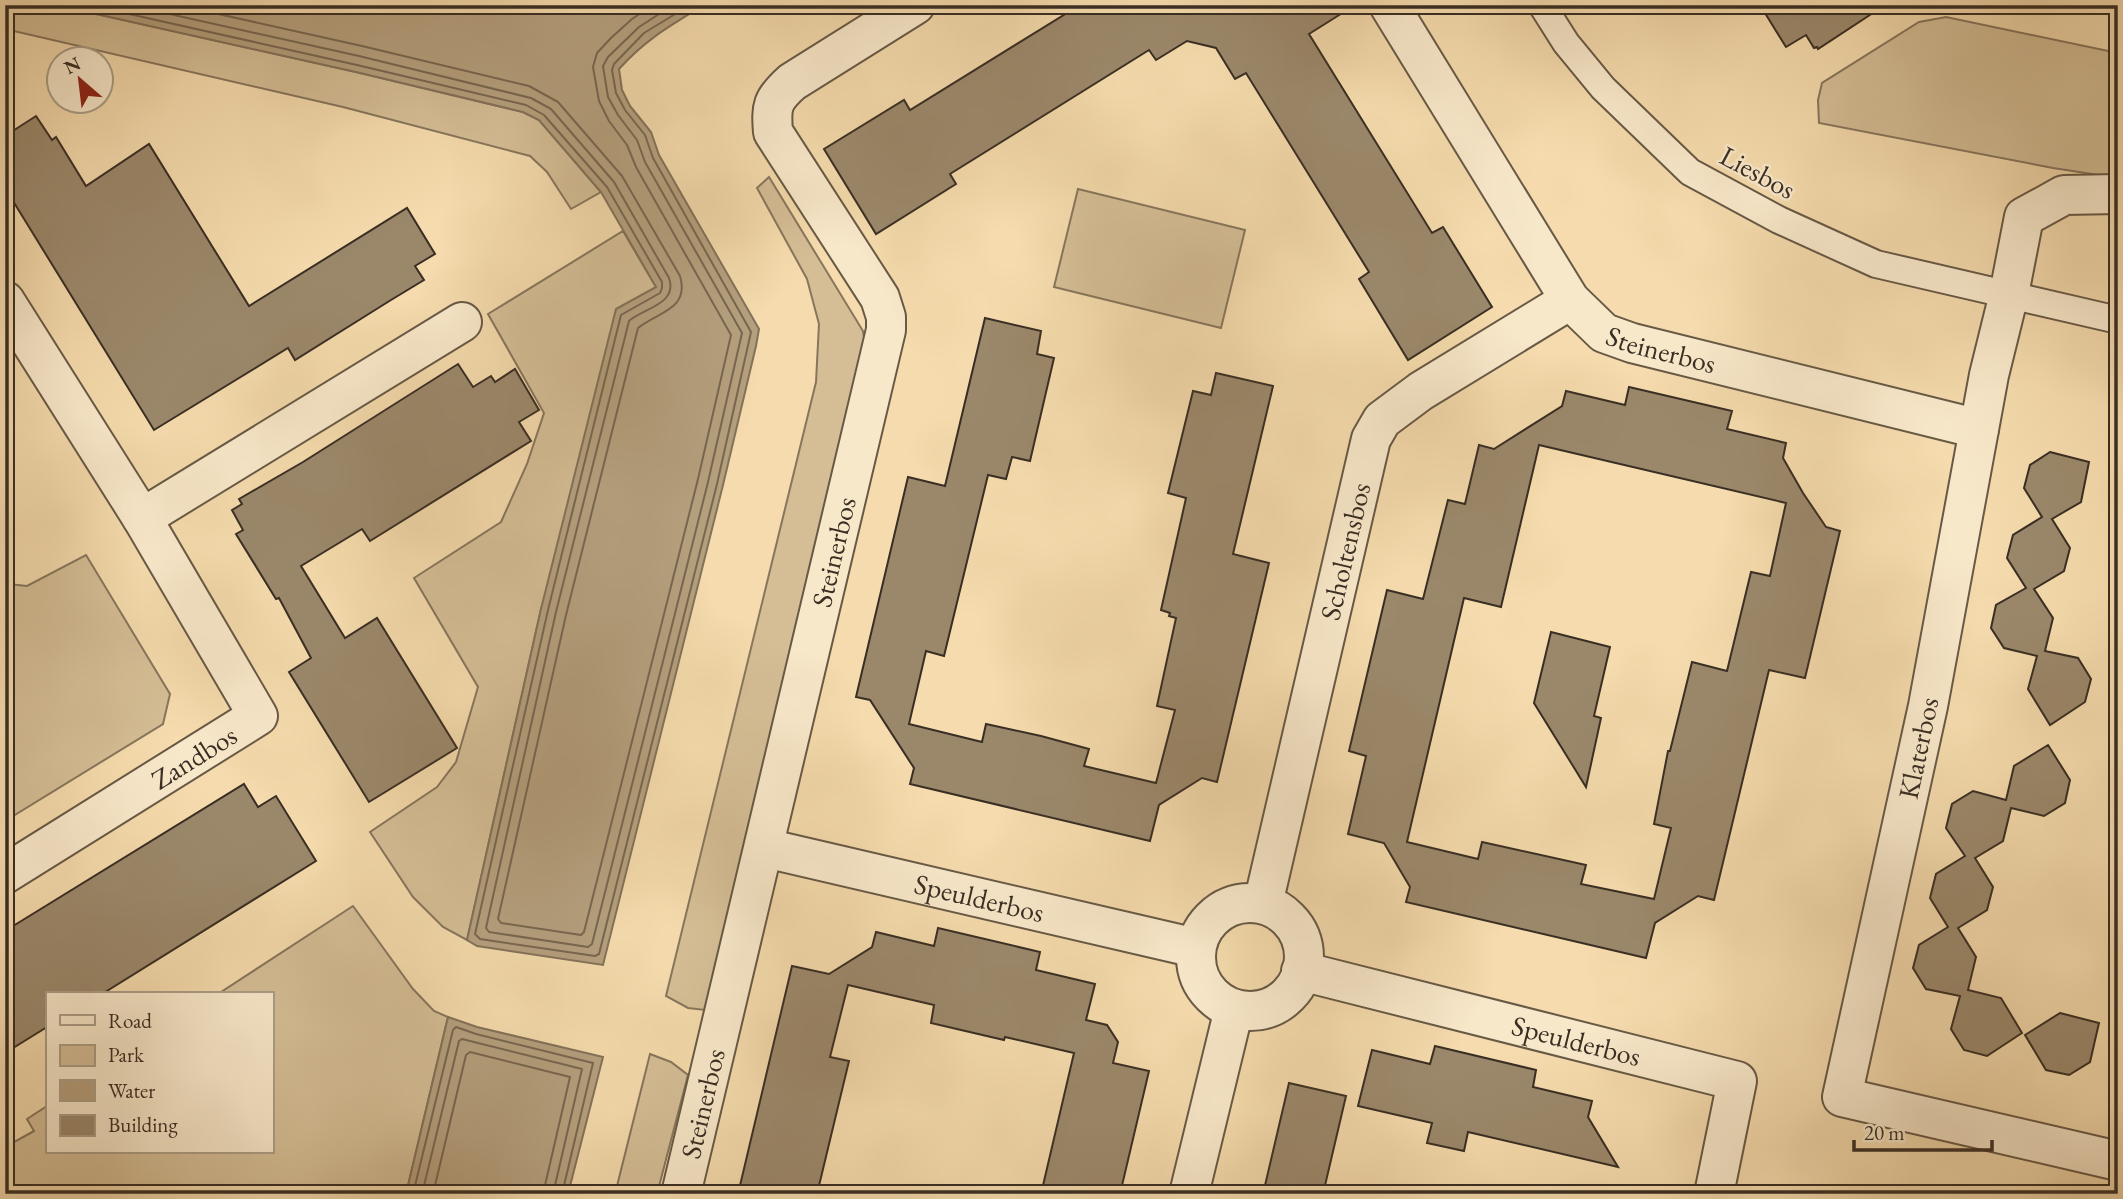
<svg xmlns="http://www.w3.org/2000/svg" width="2123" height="1199" font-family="'EB Garamond',serif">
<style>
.green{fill:#d5be96;stroke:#87765d;stroke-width:2}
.water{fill:#b5a07e;stroke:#83725a;stroke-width:2}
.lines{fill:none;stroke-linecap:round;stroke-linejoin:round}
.shore{stroke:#776751;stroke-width:2}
.building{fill:#9b886b;stroke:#392e24;stroke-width:2;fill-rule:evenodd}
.lane-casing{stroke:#685946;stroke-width:30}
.street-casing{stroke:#685946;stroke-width:42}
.lane{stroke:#f8e8ca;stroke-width:26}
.street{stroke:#f8e8ca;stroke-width:38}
.labels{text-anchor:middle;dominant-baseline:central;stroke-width:5;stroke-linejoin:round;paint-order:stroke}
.street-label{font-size:28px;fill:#392e24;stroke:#f8e8ca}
</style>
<rect width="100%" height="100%" fill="#f5dbad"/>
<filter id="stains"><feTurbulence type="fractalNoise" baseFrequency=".00286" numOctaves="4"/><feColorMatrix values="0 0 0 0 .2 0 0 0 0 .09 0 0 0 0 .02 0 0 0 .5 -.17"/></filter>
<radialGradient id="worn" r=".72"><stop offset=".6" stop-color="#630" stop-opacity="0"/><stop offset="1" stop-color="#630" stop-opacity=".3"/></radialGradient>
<!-- green -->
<g class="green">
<path d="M5,5H56L356,72L523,112L539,120L601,192L571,209L547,172L530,156L343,107L5,29Z"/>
<path d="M1946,17L2118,53V178L2053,168L1819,123L1818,100L1822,83L1919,22Z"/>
<path d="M769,177L863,331L866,350L705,1010L688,1008L666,996L816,382L819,324L807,279L757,188Z"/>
<path d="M1078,189L1245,230L1221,328L1054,287Z"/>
<path d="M623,231L656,287L541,609L467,940L443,927L413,897L370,832L437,787L456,762L478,687L414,578L501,522L527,464L544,413L488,314Z"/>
<path d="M86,555L170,694L163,724L5,821V587L9,584L27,586Z"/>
<path d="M353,906L413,989L434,1011L448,1017L406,1194H5V1147L34,1131L27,1119L47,1106V1152H271V994H218Z"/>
<path d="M650,1054L671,1062L688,1075L657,1194H615Z"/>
</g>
<!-- water -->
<g class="water">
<path d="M56,5H704C670,26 646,39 619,69L622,90L630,106L651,132L659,155L759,329L756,346L723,485L603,965L477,946L467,940L541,609L616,309L656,287L601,192L539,120L523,112L356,72Z"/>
<path d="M448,1017L477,1027L603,1057L568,1194H406Z"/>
</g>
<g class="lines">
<!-- shore -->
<g class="shore">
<path d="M89,5L357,65L526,105L544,115L607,187L662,282V288L660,293L621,315L548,610L475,934L480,939L595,956L599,954L717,484L751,332L653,158L645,135L625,110L616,93L612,70L614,64L644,33L690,5"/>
<path d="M129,5L359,56L531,98L551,109L614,182L669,278C678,304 644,308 629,321L556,612L486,928L489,932L588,947L592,944L708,482L742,333L645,162L637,140L618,115L608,97L603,66L608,57L639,27L673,5"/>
<path d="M178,5L362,46L529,86L558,102L622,176L680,276C690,310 657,312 638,328L566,615L498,919L501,923L581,935L584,932L698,479L731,335L636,167L627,145L609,121L599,101L593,67L597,53L611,38L632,19L653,5"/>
<path d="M413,1194L453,1030L456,1027L476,1034L593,1063L562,1194"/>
<path d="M422,1194L459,1041L462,1039L582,1069L553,1194"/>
<path d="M433,1194L466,1055L470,1052L570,1077L543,1194"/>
</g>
</g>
<!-- building -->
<g class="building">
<path d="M1080,5H1355L1309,34L1432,233L1443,227L1492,307L1408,360L1359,279L1369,272L1246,73L1235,79L1216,48L1187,41L1156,60L1149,50L950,174L956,184L876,234L824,149L904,100L910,110Z"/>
<path d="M1760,5H1885L1818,49L1817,47L1814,48L1806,35L1786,47Z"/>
<path d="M36,116L52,140L56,137L86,186L149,144L249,306L407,208L435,254L415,266L424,280L391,300L295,360L288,348L154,430L5,188V136Z"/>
<path d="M985,318L1041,331L1037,354L1054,358L1030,461L1012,457L1006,479L988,475L944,656L926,651L909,724L982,742L986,724L1041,736L1089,749L1084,766L1156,783L1175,710L1157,706L1176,618L1169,616L1170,613L1161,610L1186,498L1168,493L1193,391L1211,395L1216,373L1273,386L1233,554L1269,563L1217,782L1202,778L1159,805L1150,841L910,784L914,768L870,700L856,697L908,477L945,486Z"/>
<path d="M458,364L473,387L491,376L495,382L515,369L539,410L519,422L531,441L370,541L362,529L301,566L345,638L377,618L457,748L369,802L289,672L311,658L279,598L276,599L236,534L243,530L232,510L242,504L239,499L303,462Z"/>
<path d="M1629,387L1732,411L1727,429L1786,443L1783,458L1803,493L1826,527L1840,531L1805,678L1769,670L1714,900L1698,896L1655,923L1646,958L1406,902L1410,887L1384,843L1348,834L1366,756L1349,751L1387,590L1423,599L1448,500L1465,504L1479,445L1494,449L1562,406L1566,391L1625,405ZM1539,445L1786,503L1770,576L1751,572L1727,671L1692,662L1670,751H1668L1654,824L1671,828L1654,899L1581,884L1586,865L1482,842L1478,859L1407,842L1464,598L1501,607Z"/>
<path d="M2050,452L2089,462L2081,502L2052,519L2070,548L2064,571L2034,589L2053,618L2045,651L2078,658L2091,679L2085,702L2050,725L2028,689L2037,656L2004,648L1991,628L1996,605L2026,588L2007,558L2013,535L2042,517L2024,488L2030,465Z"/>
<path d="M1551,632L1610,647L1594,716L1601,718L1586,787L1534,703Z"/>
<path d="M2048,745L2070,780L2065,803L2044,816L2011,808L2003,841L1975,858L1993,887L1987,910L1958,928L1976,957L1968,990L2001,998L2022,1033L1987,1056L1964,1050L1951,1029L1960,996L1926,989L1913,968L1919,945L1948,927L1930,898L1936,874L1965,856L1946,828L1952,804L1973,791L2006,800L2014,766Z"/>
<path d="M244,784L258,807L276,796L316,861L102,994H47V1027L5,1053V931Z"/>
<path d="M938,928L1040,952L1036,970L1095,984L1086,1020L1107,1025L1118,1042L1113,1063L1149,1071L1120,1194H1041L1074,1053L1005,1037L1004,1040L931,1023L934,1005L848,985L830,1057L849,1061L817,1194H738L792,966L829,974L872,947L876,932L934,946Z"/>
<path d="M2060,1013L2099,1023L2090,1062L2069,1075L2046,1070L2025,1035Z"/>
<path d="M1435,1046L1536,1070L1533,1087L1592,1101L1588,1117L1618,1167L1468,1132L1464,1151L1427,1143L1432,1123L1358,1106L1372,1050L1430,1064Z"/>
<path d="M1289,1083L1346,1096L1323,1194H1263Z"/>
</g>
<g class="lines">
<defs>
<path id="lane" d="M1542,5L1566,43L1603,88L1690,172L1779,220L1876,264L2118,320"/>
<g id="street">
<path id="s1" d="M1389,5L1570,300L1604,333L1632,343L1979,429"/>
<path d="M2118,194L2064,195L2024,217L2009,294L1989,375L1928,706L1842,1097L2118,1161"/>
<path d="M5,301L142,518L258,716L5,874"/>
<path d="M142,518L462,322"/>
<path id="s2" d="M765,848L1196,948"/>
<circle cx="1250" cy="957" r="54"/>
<path id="s3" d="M1263,904L1371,439L1382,420L1421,391L1570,300"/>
<path id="s4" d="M1301,971L1737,1081L1714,1194"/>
<path id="s5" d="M681,1194L886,330V317L880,298L773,132C771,106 772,100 792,82L915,5"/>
<path d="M1189,1194L1234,1009"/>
</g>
</defs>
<!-- lane casing -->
<use href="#lane" class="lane-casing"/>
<!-- street casing -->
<use href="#street" class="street-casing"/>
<!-- lane -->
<use href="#lane" class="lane"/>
<!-- street -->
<use href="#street" class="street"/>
</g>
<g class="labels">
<!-- street labels -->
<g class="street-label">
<text transform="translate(1758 172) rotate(28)">Liesbos</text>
<text stroke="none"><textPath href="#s1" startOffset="453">Steinerbos</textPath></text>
<text stroke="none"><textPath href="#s5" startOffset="660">Steinerbos</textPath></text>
<text stroke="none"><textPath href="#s3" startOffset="362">Scholtensbos</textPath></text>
<text transform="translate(1918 748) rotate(-78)">Klaterbos</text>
<text transform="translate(194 757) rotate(-32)">Zandbos</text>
<text stroke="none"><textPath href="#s2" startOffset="220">Speulderbos</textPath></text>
<text stroke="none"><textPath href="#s4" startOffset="284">Speulderbos</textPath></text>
<text stroke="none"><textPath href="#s5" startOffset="93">Steinerbos</textPath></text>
</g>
</g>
<!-- margin -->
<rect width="2123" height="1199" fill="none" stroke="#f5dbad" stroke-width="28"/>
<rect x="7" y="7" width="2109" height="1185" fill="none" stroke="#392e24" stroke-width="3.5"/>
<rect x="14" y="14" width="2095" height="1171" fill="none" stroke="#392e24" stroke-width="2"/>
<!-- legend -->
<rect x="46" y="992" width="228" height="161" fill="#f8e8ca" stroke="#ac9e88" stroke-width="2"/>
<rect x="60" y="1015" width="35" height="10" fill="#f8e8ca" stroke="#ac9e88" stroke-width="2"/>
<text x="108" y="1028" font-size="21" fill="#392e24">Road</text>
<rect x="60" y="1045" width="35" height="21" fill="#d5be96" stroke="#ac9e88" stroke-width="2"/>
<text x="108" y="1062" font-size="21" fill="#392e24">Park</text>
<rect x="60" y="1080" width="35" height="21" fill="#b5a07e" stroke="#ac9e88" stroke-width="2"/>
<text x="108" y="1098" font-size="21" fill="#392e24">Water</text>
<rect x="60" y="1115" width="35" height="21" fill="#9b886b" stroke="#ac9e88" stroke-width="2"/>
<text x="108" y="1132" font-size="21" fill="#392e24">Building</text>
<!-- north arrow -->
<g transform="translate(80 80) rotate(332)"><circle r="33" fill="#f8e8ca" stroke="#ac9e88" stroke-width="2"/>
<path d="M0-5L12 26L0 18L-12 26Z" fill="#8f2418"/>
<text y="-10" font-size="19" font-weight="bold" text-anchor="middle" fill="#392e24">N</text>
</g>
<!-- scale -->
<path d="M1854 1140v10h138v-10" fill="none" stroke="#392e24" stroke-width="3.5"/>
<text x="1864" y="1140" font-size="21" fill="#392e24" stroke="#f8e8ca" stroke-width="5" paint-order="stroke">20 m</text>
<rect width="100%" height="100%" filter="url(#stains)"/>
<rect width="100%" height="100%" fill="url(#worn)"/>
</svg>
